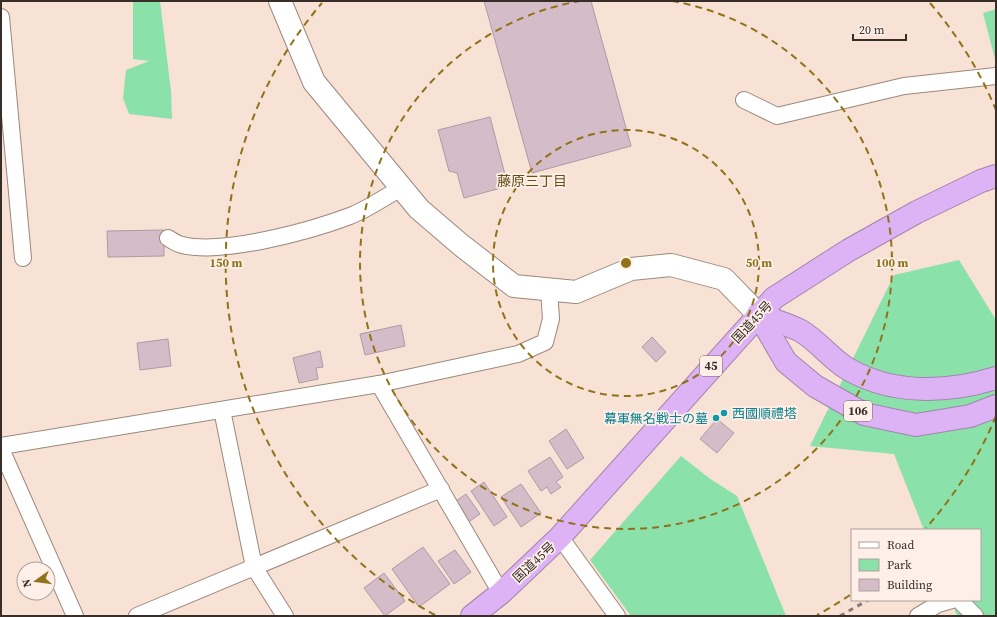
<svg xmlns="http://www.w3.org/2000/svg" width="997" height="617" font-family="'Source Serif 4','Noto Sans JP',serif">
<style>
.green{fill:#8ae2aa}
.building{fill:#d4bdc9;stroke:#b099a5}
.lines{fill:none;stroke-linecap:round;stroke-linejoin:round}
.street-casing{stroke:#9d887c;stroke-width:18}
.secondary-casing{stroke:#9d887c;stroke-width:24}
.highway-casing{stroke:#a384ae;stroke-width:24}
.street{stroke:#fff;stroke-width:16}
.secondary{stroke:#fff;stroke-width:22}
.highway{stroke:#ddb3f5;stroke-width:22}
.rail{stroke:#8b7c74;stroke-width:3;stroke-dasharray:5 5;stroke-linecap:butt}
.ring{fill:none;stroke:#917218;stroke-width:2;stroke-dasharray:7 5}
.culture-dot{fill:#0f9aa8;stroke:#fef0e9;stroke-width:1.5}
.labels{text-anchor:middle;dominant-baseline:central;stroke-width:3.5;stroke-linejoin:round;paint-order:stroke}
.shield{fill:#fef0e9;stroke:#736863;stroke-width:1}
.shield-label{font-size:12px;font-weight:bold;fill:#372e29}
.street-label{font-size:13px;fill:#372e29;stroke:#fef0e9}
.culture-label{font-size:13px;fill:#0d838f;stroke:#fef0e9;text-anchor:start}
.neighbourhood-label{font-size:14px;fill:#654f14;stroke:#fef0e9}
.centre{fill:#917218;stroke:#fef0e9;stroke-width:2}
.ring-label{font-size:12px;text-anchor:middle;font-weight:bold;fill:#917218;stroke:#fef0e9;stroke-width:3.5;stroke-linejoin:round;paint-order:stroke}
</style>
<rect width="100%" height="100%" fill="#f8e1d5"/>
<!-- green -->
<g class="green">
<path d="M133,1H160L171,91L172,119L129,114L123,98L126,70L149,61L133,59Z"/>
<path d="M996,9V63L983,13Z"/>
<path d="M959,260L996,320V616H957L951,600H980V530H924L894,454L810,446L894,275Z"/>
<path d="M681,456L709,478L737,496L786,616H631L590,560Z"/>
</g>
<!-- building -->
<g class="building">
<path d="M484,1H591L631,146L532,173Z"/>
<path d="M490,117L508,186L464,198L457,173L449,171L438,130Z"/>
<path d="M164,230V256L108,257L107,231Z"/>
<path d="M401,325L405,346L365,355L360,334Z"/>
<path d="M652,337L666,352L656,362L642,347Z"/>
<path d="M168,339L171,366L140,370L137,343Z"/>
<path d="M320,351L323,367L316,368L318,379L299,383L293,358Z"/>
<path d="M717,419L734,433L717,453L700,439Z"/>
<path d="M566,429L584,458L567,469L549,441Z"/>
<path d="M550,457L563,477L556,482L561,487L551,494L547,487L541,491L528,471Z"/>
<path d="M484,482L507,517L494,526L471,491Z"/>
<path d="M521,484L541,513L521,527L501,497Z"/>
<path d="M466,494L480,514L467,523L453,503Z"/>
<path d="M423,547L450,584L419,607L392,569Z"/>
<path d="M455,550L471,572L454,584L438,561Z"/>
<path d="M384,573L405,601L385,616L364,588Z"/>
</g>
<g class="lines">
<defs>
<g id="street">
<path d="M1,17L23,258"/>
<path d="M744,100L777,116L904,86L996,76"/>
<path d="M168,238C173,241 177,244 182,245C223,255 310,231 350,216C368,209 385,197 401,188"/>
<path d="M379,384L501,593"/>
<path d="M222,410L254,567L285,616"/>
<path d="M1,446L379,384L518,354L545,342L551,319L549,289"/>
<path d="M1,449L75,616"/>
<path d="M560,537L617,616"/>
<path d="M959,600L975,616"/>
<path d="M137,616L441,489"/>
<path d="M918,616L938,604L952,600"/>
</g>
<path id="secondary" d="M280,1L314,82L419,209L461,245L514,286L576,292L631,269L671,265L724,279L758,314"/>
<g id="highway">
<path d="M758,314L786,362L815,386L864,414L916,425L970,416L996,406"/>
<path d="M758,314C772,320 788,324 801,331C818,341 831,359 848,369C893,395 948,393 996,378"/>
<path d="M472,616L501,593L560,537L774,298L849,250L917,212L981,181L996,176"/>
</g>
</defs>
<!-- street casing -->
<use href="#street" class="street-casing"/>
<!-- secondary casing -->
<use href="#secondary" class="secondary-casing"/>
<!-- highway casing -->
<use href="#highway" class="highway-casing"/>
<!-- street -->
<use href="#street" class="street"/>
<!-- secondary -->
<use href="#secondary" class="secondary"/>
<!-- highway -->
<use href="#highway" class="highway"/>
<!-- rail -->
<path class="rail" d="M840,616L868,600"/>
</g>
<!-- distance rings -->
<g class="ring">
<circle cx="626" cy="263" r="133"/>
<path d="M672 1A266 266 0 1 1 580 1"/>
<path d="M996 416A400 400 0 0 1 926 528M850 595A400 400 0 0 1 817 615M435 615A400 400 0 0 1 322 3M930 3A400 400 0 0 1 996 110"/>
</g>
<!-- markers -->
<g class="culture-dot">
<circle cx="724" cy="413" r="4"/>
<circle cx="716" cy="418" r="4"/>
</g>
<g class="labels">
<!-- shield labels -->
<g class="shield">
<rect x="700" y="356" width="22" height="20" rx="3"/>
<rect x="844" y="401" width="28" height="20" rx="3"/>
</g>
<g class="shield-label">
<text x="711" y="366">45</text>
<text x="858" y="411">106</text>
</g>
<!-- street labels -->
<g class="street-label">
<text transform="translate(752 322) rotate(-47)">国道45号</text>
<text transform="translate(534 562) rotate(-43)">国道45号</text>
</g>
<!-- culture labels -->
<g class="culture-label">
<text x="732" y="413">西國順禮塔</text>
<text x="708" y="418" text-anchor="end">幕軍無名戦士の墓</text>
</g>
<!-- neighbourhood labels -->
<g class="neighbourhood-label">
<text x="532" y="181">藤原三丁目</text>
</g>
</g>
<circle cx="626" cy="263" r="6" class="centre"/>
<g class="ring-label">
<text x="759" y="267">50 m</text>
<text x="892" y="267">100 m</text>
<text x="226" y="267">150 m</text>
</g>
<!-- border -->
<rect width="997" height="617" fill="none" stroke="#372e29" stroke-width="4"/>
<!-- legend -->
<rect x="851" y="529" width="130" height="72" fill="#fef0e9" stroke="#aea29c"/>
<rect x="859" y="542" width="20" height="6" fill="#ffffff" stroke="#aea29c"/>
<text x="887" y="549" font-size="12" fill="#372e29">Road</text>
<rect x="859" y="559" width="20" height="12" fill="#8ae2aa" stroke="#aea29c"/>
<text x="887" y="569" font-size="12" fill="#372e29">Park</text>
<rect x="859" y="579" width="20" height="12" fill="#d4bdc9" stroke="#aea29c"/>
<text x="887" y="589" font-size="12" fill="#372e29">Building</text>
<!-- north arrow -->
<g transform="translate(36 581) rotate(256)"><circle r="19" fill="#fef0e9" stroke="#aea29c"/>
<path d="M0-3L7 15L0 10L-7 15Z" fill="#917218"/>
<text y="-6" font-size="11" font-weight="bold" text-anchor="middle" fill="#372e29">N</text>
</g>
<!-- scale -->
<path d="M853 34v6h53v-6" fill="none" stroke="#372e29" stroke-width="2"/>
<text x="859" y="34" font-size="12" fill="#372e29" stroke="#fef0e9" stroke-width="3" paint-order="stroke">20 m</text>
</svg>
